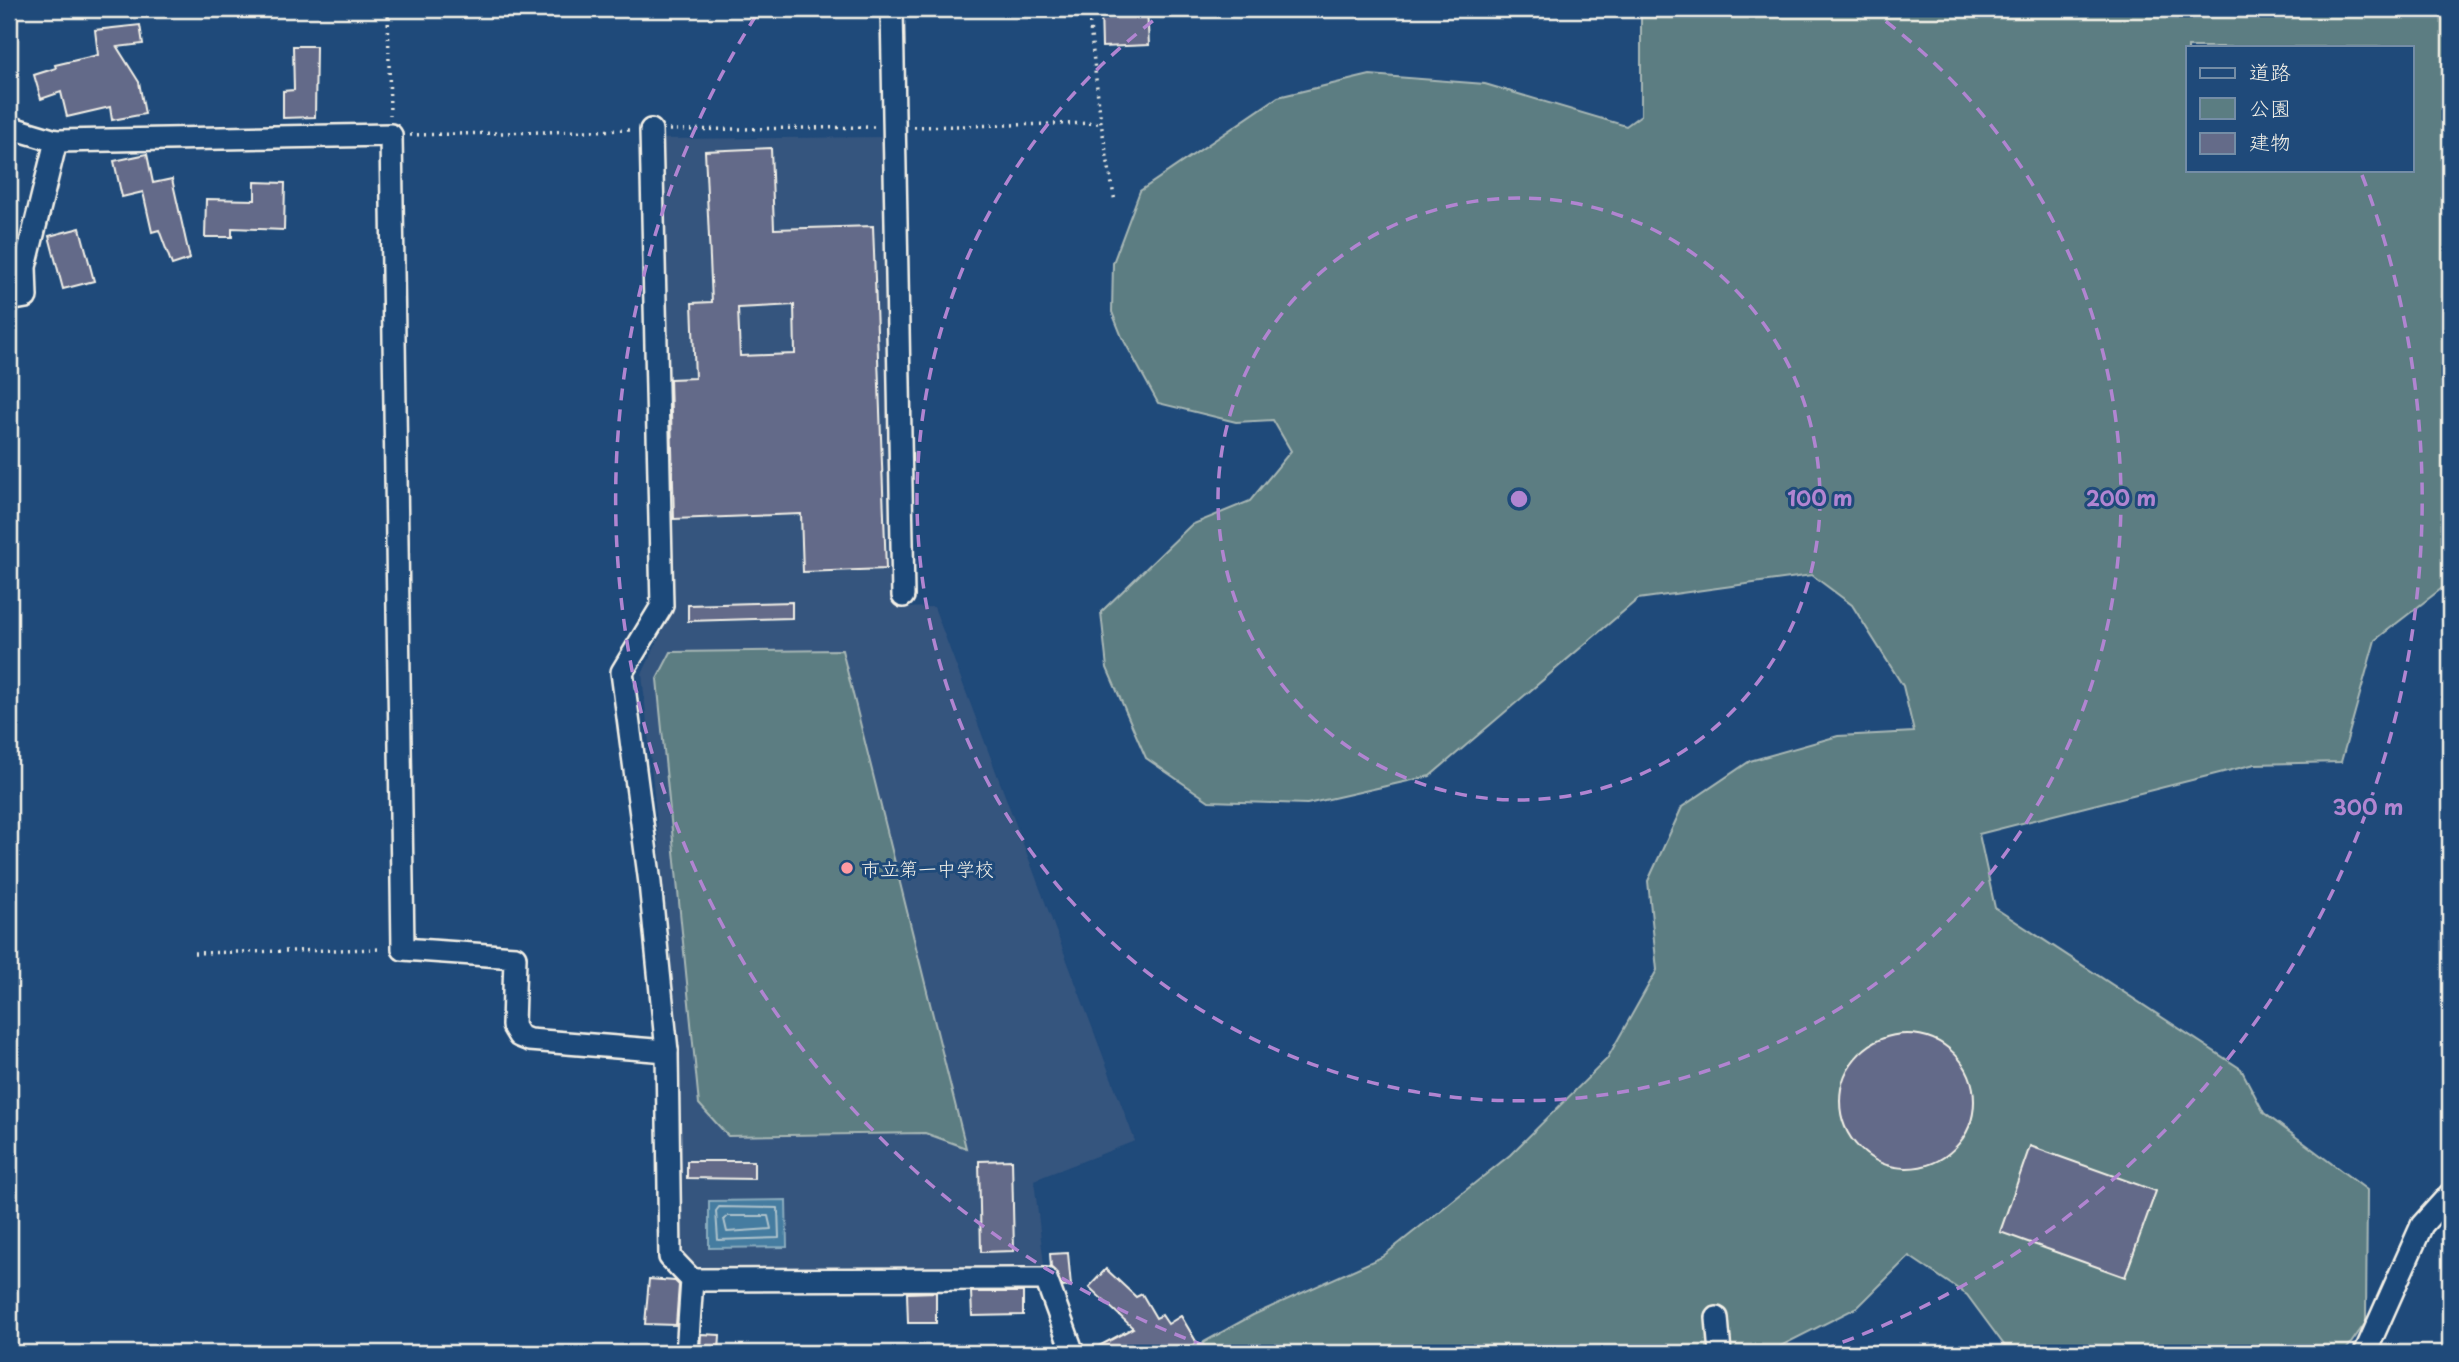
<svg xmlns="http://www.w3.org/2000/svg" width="2459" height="1362" font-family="'Playpen Sans','Klee One',sans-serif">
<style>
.built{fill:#34547e}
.green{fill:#5b7d82;stroke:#a8b7b5;stroke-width:2;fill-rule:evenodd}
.water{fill:#447ca0;stroke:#8aabbd;stroke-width:2}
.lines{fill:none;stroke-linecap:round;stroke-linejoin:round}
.shore{stroke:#aec2cb;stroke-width:2}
.building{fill:#646b89;stroke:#f4f1e8;stroke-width:2;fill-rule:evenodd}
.minor-casing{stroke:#f4f1e8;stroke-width:26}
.path{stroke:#f4f1e8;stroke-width:3.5;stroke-dasharray:2 5;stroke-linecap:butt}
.minor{stroke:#1f4a7a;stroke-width:21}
.ring{fill:none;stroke:#b185d1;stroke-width:3.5;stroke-dasharray:12 9}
.poi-dot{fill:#ff9aa2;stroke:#1f4a7a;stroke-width:2.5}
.labels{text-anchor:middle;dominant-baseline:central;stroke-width:6;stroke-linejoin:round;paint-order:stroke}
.poi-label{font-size:19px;fill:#f4f1e8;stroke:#1f4a7a;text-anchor:start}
.centre{fill:#b185d1;stroke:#1f4a7a;stroke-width:3.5}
.ring-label{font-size:21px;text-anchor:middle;font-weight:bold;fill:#b185d1;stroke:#1f4a7a;stroke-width:6;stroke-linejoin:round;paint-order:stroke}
</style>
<rect width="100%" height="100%" fill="#1f4a7a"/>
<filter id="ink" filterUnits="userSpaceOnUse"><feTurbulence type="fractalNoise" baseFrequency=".0143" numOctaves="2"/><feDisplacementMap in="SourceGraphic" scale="14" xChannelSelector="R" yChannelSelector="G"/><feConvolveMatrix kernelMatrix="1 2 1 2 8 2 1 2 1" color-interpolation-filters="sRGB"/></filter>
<g filter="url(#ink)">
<!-- built -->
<path class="built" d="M883,137L899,608L934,607L1135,1141L1034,1180L1045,1273L697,1271L681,1253V1062L642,674L671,613L658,139Z"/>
<!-- green -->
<g class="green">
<path d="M1641,9H2450V582L2375,640L2341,762L2255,764L1979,834L1995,908L2241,1069L2264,1113L2367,1190L2366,1322L2344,1353H2010L1967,1295L1909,1256L1858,1307L1767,1353H1198L1204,1342L1253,1315L1382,1257L1510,1155L1607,1059L1657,970L1648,881L1682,807L1750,761L1838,736L1914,732L1903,686L1852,605L1812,575L1638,599L1430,776L1307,804L1209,801L1146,758L1107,668L1101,612L1191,525L1250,501L1291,451L1273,420L1236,422L1158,403L1122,337L1112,312L1113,263L1140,191L1278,97L1370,75L1485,84L1626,126L1641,115ZM2188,47H2412V170H2188Z"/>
<path d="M842,650L966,1148L925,1133L728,1136L699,1104L657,679L671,652Z"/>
</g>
<!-- water -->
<path class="water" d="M786,1200L787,1247L709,1248V1201Z"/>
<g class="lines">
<!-- shore -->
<g class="shore">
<path d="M719,1207L778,1208L779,1238L718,1240L716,1211Z"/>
<path d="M728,1216H768L771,1229L727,1232L724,1219Z"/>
</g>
</g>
<!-- building -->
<g class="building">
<path d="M1101,9H1147L1149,45L1102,47Z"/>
<path d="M140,25L143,44L117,47L139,82L145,114L112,120L110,107L67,117L61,92L41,99L34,75L56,68L55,65L98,55L95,30Z"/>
<path d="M293,46H316L315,117L283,118V91L294,90Z"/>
<path d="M771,148L774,229L873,226L886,569L803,572L801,514L674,519L670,379L695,378L692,303L712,302L705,151ZM794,305L795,354L740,356L738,308Z"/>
<path d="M147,154L153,183L172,179L190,259L172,265L159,230L152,232L143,192L122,197L114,161Z"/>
<path d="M255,182L285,183L284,230L232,228V237H205L206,199L255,200Z"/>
<path d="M80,228L94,281L63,289L49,236Z"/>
<path d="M792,602V618L688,621V605Z"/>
<circle cx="1907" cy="1101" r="67"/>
<path d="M2030,1146L2156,1191L2125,1277L2000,1232Z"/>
<path d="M1012,1160L1014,1251L981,1252L979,1161Z"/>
<path d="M687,1161H754V1179L687,1178Z"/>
<path d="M1068,1253L1071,1286L1063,1287L1051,1267L1050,1254Z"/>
<path d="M1106,1269L1136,1297L1142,1294L1156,1318L1162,1315L1168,1324L1181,1316L1197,1343L1179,1353H1086L1133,1328L1089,1287Z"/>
<path d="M649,1279L675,1281L679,1285L676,1325L645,1324Z"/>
<path d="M936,1292V1323H908L907,1293Z"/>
<path d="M971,1292H1023V1315L972,1316Z"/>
<path d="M701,1334L720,1335L719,1353H700Z"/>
</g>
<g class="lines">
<defs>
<g id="minor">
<path d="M892,9L903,596"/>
<path d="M9,127L56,141L391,135L403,949L515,957L513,1026L519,1036L529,1040L667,1051L670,1257L692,1280L687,1353"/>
<path d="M651,130L662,606L622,672L650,883L667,1051"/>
<path d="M9,300L26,297L25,267L56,141"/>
<path d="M692,1280L1046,1279L1073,1353"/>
<path d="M1717,1318L1720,1353"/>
<path d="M2365,1353L2422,1225L2450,1194"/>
</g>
</defs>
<!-- minor casing -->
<use href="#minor" class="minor-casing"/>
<!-- path -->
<g class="path">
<path d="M388,9L390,115"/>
<path d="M1088,9L1101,123L1115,202"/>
<path d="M914,127L1101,123"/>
<path d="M669,130L875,127"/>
<path d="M410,135L630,130"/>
<path d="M194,953L383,949"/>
</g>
<!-- minor -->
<use href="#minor" class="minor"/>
</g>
</g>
<!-- distance rings -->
<g class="ring">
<circle cx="1519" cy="499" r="301"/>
<path d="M1869 9A602 602 0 1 1 1169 9"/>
<path d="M1225 1353A903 903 0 0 1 757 14M2362 175A903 903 0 0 1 1813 1353"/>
</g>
<!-- markers -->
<circle class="poi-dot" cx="847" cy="868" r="7"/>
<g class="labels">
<!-- poi labels -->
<g class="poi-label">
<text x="861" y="868">市立第一中学校</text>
</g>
</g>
<circle cx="1519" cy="499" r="10" class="centre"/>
<g class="ring-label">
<text x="1820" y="506">100 m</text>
<text x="2121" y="506">200 m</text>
<text x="2368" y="815">300 m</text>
</g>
<!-- margin -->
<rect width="2459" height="1362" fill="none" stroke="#1f4a7a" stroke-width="35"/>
<rect x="18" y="18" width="2424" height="1327" fill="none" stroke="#f4f1e8" stroke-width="2.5" filter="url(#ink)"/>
<!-- legend -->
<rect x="2186" y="46" width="228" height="126" fill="#1f4a7a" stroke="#748da6" stroke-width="2"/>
<rect x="2200" y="68" width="35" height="10" fill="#1f4a7a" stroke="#748da6" stroke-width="2"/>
<text x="2249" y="80" font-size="21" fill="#f4f1e8">道路</text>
<rect x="2200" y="98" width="35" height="21" fill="#5b7d82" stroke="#748da6" stroke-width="2"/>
<text x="2249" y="116" font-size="21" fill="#f4f1e8">公園</text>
<rect x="2200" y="133" width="35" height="21" fill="#646b89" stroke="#748da6" stroke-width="2"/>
<text x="2249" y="150" font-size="21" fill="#f4f1e8">建物</text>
</svg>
